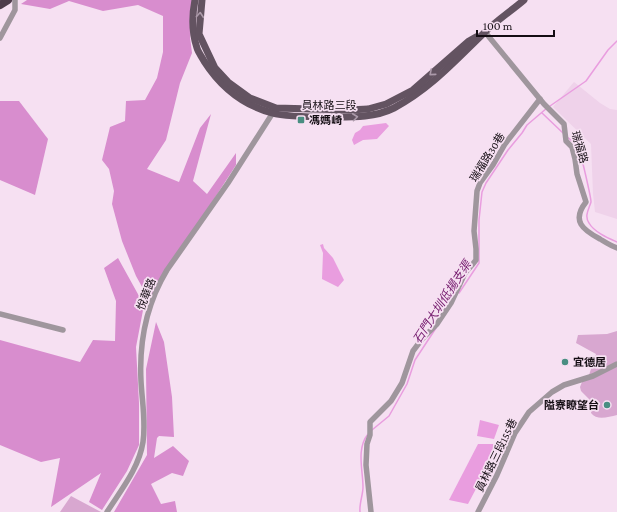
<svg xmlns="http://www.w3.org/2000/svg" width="617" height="512" font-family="'Crimson Pro','Noto Sans TC',serif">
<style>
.built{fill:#efd2ea}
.green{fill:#d8a7d0}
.forest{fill:#d88dce}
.water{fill:#e99ddf}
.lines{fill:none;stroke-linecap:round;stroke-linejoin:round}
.stream{stroke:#e99ddf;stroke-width:1.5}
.minor{stroke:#9f969d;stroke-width:5.5}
.major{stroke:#635361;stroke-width:7}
.highway{stroke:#4e3c4b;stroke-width:8}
.oneway{stroke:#ac9aaa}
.poi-dot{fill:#498e82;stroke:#f6e0f2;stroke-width:1.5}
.labels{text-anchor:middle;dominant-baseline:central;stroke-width:3.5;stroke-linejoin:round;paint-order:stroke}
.street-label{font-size:11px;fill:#140d13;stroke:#f6e0f2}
.poi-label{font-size:11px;font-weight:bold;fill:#140d13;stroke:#f6e0f2;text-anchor:start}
.water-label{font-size:12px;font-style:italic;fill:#782071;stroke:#f6e0f2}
</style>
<rect width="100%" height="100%" fill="#f6e0f2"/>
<!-- built -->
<path class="built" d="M574,82L600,103L610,109L617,110V219L595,212L593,194L591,144L553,107Z"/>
<!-- green -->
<g class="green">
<path d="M617,331V415C608,417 597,421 591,413L592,404L590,400L581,391L580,387L582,382L589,375L596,354L576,343L578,335L607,334Z"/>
<path d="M71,496L101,512H60Z"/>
</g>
<!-- forest -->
<g class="forest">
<path d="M27,0H195L190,37L192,53L180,83L166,140L147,169L179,182L200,128L211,114L193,181L207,194L236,153V165L150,298L146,294L136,276L122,241L112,204L114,191L109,169L102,160L110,127L125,121L126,101L145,100L157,78L163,52V16L138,5L103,11L69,1L50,9L21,4Z"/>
<path d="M0,101H19L48,139L35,195L0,180Z"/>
<path d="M118,258L144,305L136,347L139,403V445L127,471L102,510L89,502L101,473L51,507L60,458L41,462L0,445V340L80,362L93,340L115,341L116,301L104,268Z"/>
<path d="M156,322L164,342L172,397L174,437L159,436L157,438L154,458L173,446L189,461L183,476L172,473L151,484L161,504L175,501L177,512H114L147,455L146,369Z"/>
</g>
<!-- water -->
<g class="water">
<path d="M386,123L389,126L377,139L363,140L354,145L352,140L355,133L360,130L363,126Z"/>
<path d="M323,244L324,248L333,258L344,280L338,287L322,279L323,253L320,245Z"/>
<path d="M480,420L499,425L494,439L477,436Z"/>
<path d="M478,444H493L497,449L468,504L449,500Z"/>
</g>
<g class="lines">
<!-- stream -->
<g class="stream">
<path d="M550,106L586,81L608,50L617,41"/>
<path d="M542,113L563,133"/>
<path d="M567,137C571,140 576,143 578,148C581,152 591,198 591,202C589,209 584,216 589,223C594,232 608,238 617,242"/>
<path d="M459,293L479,263V220L482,192L486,183L508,150L522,133L527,125L547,108"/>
<path d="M372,430L389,416L407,384L415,360L436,328"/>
<path d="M360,512C359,504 363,495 363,487C363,470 356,449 368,434"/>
</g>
<!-- minor -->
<g class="minor">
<path d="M485,32L544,104L564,124L566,141L572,147L575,159L577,174L586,202C571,221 583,230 600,239C605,242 611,246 617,248"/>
<path d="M0,38L15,10V0"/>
<path d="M0,314L63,330"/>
<path d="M107,512C121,490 139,468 143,442C146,422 142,401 141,381C139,342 147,303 167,270L228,183L274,111"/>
<path d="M371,512L366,465L367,444L370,435V422L391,401L402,383L413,351L422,339L437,324L451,303L465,273L472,265L476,260V249L474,231L477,191L480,183L493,165L505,144L540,99"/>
<path d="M478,512L497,475L515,433L529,412L552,392L564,385L593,376L617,364"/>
</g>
<!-- major -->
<g class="major">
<path d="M195,0C192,15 192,33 197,48C198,52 202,57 204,61C220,86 243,105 272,113C286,117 314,117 329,117C351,117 374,118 394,108C430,89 456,60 484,33C496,21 511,11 524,0"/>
<path d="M202,0L199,34L215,68L228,82L250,98L276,108L349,110L368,109L386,104L413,90L469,41L476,37"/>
</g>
<!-- highway -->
<path class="highway" d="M0,5L8,0"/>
</g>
<!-- one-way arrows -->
<defs><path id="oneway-chevron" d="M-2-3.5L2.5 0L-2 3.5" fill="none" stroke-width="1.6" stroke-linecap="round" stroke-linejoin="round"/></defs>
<g class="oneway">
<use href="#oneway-chevron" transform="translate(200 15) rotate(-85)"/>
<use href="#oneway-chevron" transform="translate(432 73) rotate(139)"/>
<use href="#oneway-chevron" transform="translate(355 117) rotate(-7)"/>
</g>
<!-- markers -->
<g class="poi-dot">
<rect x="297" y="116" width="8" height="8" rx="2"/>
<circle cx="565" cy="362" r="4"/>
<circle cx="607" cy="405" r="4"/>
</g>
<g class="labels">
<!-- street labels -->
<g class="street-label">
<text x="329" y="105">員林路三段</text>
<text transform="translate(580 147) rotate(74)">瑞福路</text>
<text transform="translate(487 157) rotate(-58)">瑞福路30巷</text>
<text transform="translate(146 294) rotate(-69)">悅華路</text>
<text transform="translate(496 455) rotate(-64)">員林路三段155巷</text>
</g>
<!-- poi labels -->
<g class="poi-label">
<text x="309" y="120">馮媽崎</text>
<text x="573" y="362">宜德居</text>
<text x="599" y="405" text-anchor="end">隘寮瞭望台</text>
</g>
<!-- water labels -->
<g class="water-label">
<text transform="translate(442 302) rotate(-57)">石門大圳低揚支渠</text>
</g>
</g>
<!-- scale -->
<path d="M477 30v6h77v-6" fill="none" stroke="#140d13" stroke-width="2"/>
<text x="483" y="30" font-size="12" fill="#140d13" stroke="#f6e0f2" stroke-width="3" paint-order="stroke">100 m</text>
</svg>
